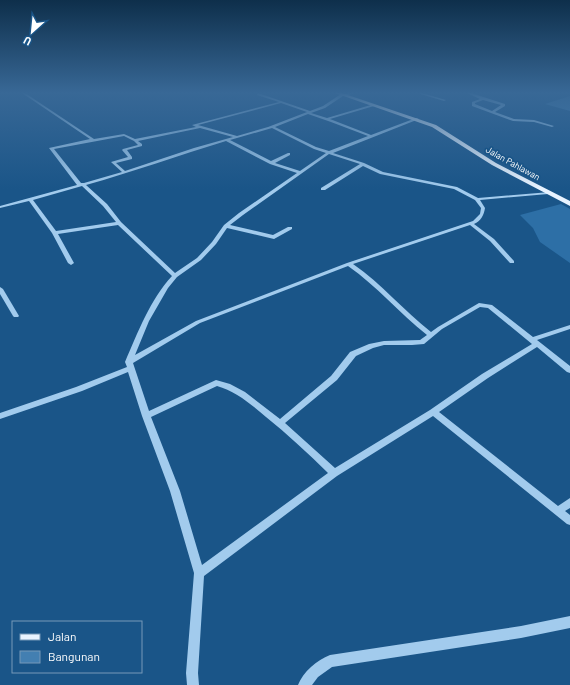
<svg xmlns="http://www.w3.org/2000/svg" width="570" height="685" font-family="Barlow,sans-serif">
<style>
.green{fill:#2d6fa6}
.building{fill:#437fb1}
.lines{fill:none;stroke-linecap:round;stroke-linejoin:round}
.minor{fill:#a2cbed;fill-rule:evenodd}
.major{fill:#e8f3ff;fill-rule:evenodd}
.labels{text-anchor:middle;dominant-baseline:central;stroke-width:3.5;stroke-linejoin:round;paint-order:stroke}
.far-street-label{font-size:9px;fill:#fff;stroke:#1a5588}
</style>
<rect width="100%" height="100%" fill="#1a5588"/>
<!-- green -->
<path class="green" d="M561,204L570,209V263L540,242L533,228L520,215Z"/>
<!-- building -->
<path class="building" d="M570,96V111L545,104Z"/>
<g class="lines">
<!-- minor -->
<g class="minor">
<path d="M22,93H25L94,139L124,134L135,139L196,127L192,125L279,102L257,95L258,93L310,111L323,106L341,94L355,93L343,96L325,108L311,113L327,118L374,104V106L330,119L371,135L416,118L419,119L333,153L364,163L383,172L457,187L478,198L550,192V193L548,194L480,200L485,208C484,215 481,221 474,224L494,239L514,261V263H510L490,241L470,225L353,264C382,284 404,311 431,332L438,327L479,303L492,305L533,337L570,325V329L537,340L570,366V373L567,372L537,347L488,378L439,412L558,506L570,498V508L565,511L570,515V525L567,524L433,416L337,476L204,576L198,673L199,685H187L186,673L194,573L170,491L142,416L128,372L82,391L0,419V413L76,387L127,367L125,362C138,332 150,300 172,276L118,225L58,234L74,263L71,265L68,263L52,233L29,201L0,208V206L77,185L49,148L90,139ZM281,103L307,112L268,127L237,136L198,125ZM308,114L331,122L368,136L329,151L316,147L275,127ZM200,128L233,137L194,148L125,171L116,163L132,159V157L127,150L142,146V144L138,141ZM272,128L314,149L326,153L300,171L275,163L290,155V153H288L271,161L230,140ZM124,136L134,141L138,145L123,149L122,150L128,157L111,162L122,172L84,183H81L54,149ZM226,141L270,164L297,173L239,213L224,225L212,242L197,258L175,273L121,222L107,204L86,185C133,172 179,155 226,141ZM329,154L360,164L321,188V190H325L363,166L380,174L454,189L475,200L481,208L480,214L473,221L347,263L196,321L135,355L149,321L168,288L177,277L201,260L216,244L227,228L274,239L292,229V227H288L273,235L230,225L243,215ZM82,186L103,206L116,222L56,231L33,200ZM348,266C377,286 399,313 427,335L420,340L384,341L369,344L350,352L331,376L280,419L245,392L230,384L216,380L149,411L133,363L200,323ZM480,307L488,308L532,344L482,374L430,410L335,468L285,423L337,380L356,356L373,348L384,345H412L424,344L442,329ZM217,386C235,391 251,404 266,417C287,434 308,453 328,473L202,565L180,491L151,417Z"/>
<path d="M417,93H422L446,100L444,101Z"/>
<path d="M467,93H471L505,104V106L495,112L514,119L534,120L554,126L552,127L534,122L513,121L472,106V102L480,99ZM483,100L501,105L492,111L475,104V103Z"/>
<path d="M0,287L3,289L19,316L18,317H14L13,316L0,294Z"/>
<path d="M570,616V628L521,638L332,667L318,677L312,685H298C303,672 317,660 330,655L521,626Z"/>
</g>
<!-- major -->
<path class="major" d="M335,93H342L436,125L496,163L570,201V206L492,165L432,127Z"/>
</g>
<!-- sky -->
<linearGradient id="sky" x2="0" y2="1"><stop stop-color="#0e2f4b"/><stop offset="0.49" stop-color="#386896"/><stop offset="1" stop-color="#386896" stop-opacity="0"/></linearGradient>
<rect width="570" height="189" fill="url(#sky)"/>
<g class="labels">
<!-- far-street labels -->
<g class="far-street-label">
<text transform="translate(513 163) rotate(29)">Jalan Pahlawan</text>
</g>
</g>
<!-- legend -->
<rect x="12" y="621" width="130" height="52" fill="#1a5588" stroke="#7699b8"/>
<rect x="20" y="634" width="20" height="6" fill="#e8f3ff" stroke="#7699b8"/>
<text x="48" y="641" font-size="12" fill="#ffffff">Jalan</text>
<rect x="20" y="651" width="20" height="12" fill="#437fb1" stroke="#7699b8"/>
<text x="48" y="661" font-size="12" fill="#ffffff">Bangunan</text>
<!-- north arrow -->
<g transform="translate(32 32) rotate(207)" stroke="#1a5588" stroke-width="3" paint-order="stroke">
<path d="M0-3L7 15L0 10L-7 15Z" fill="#ffffff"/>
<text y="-6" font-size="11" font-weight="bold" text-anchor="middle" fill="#ffffff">U</text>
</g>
</svg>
